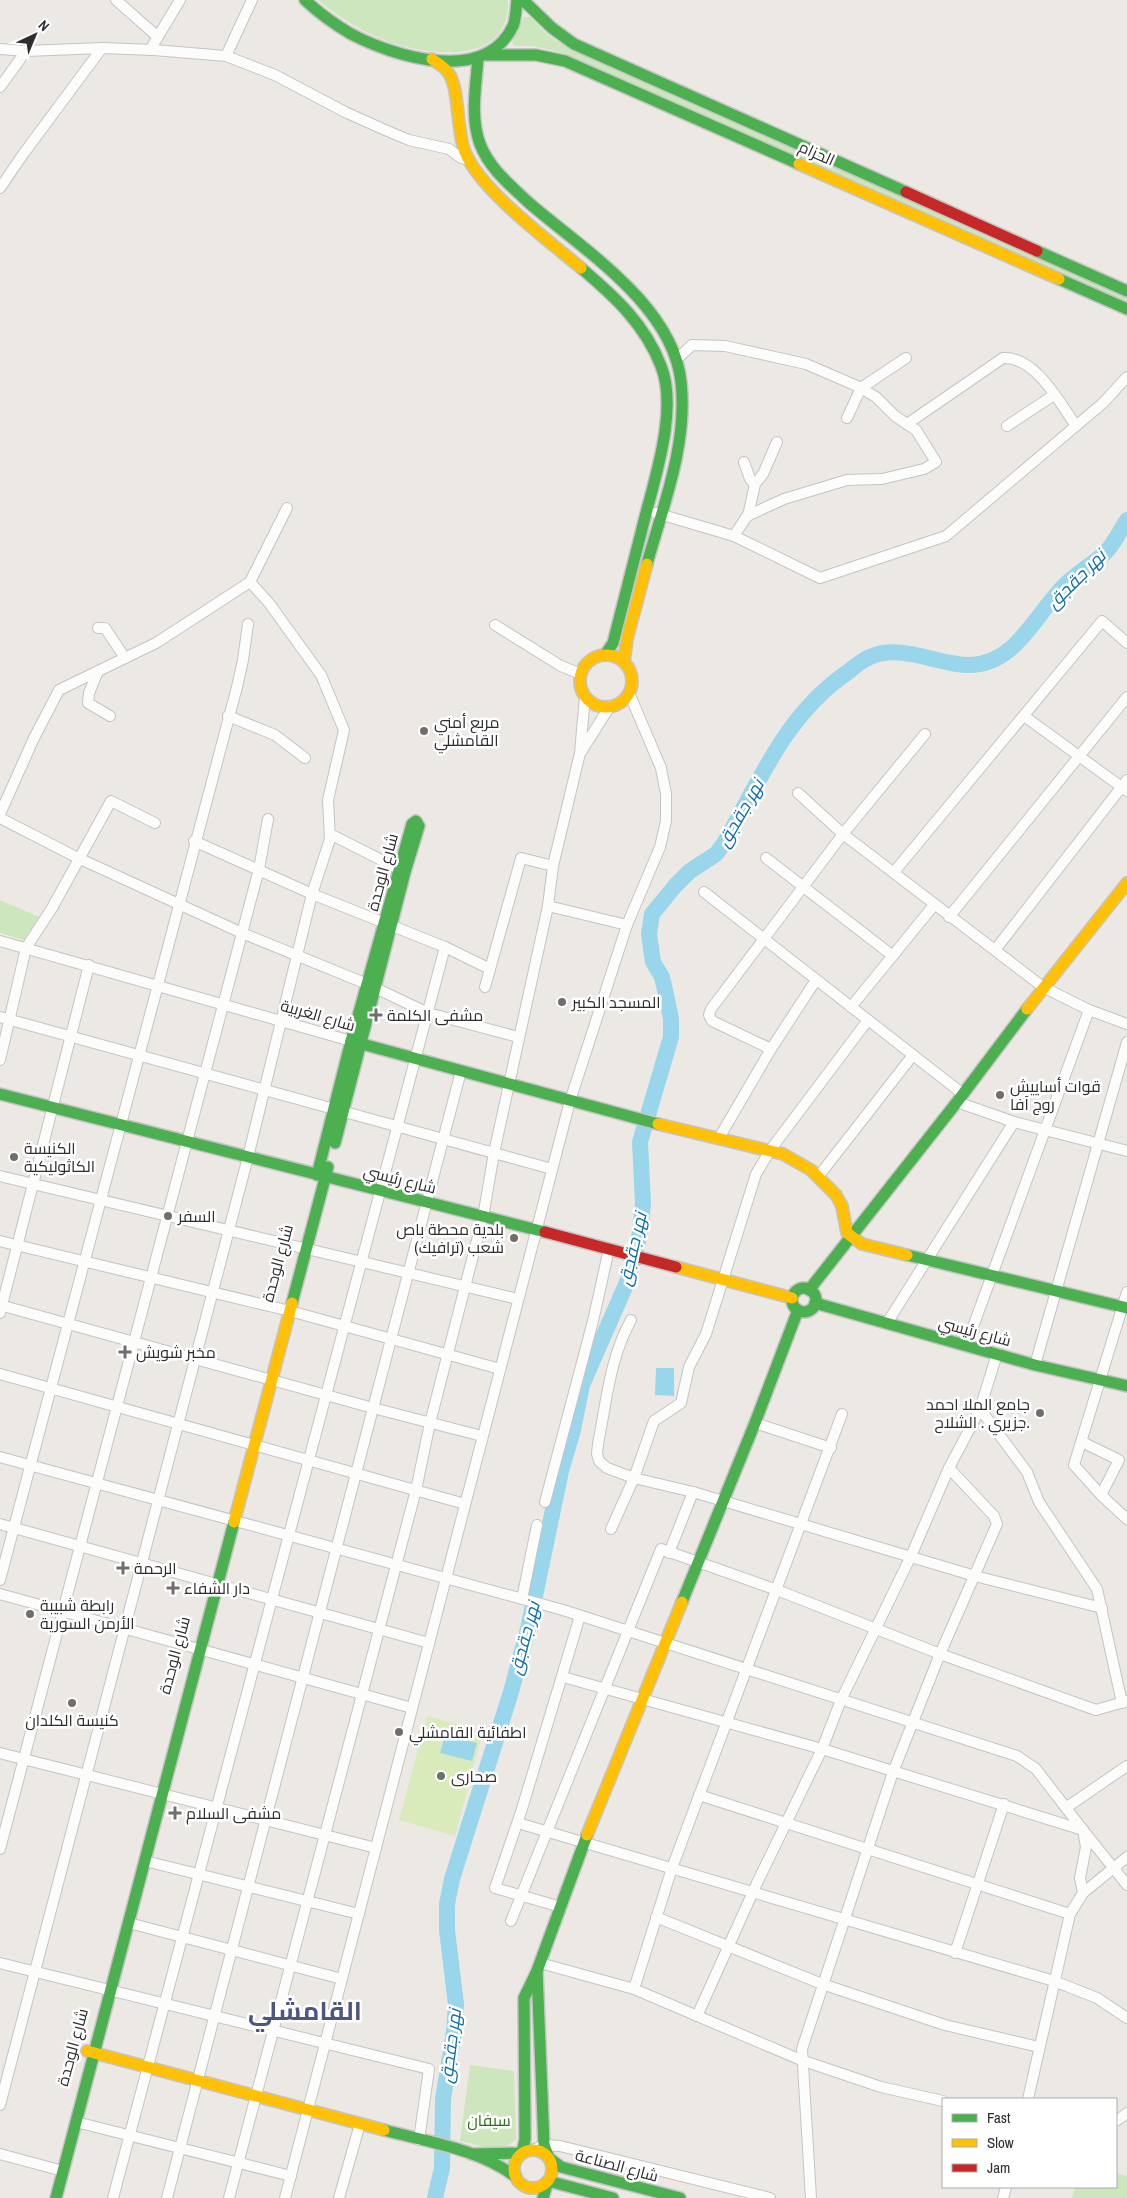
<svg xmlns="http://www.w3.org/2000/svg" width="1127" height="2198" font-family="'Archivo Narrow',Cairo,sans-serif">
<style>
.green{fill:#cee6be}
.pitch{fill:#d9eabb}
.water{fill:#99d6ec}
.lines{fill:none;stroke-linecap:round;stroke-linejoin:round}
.river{stroke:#99d6ec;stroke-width:16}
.street-casing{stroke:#c5c4c5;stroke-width:12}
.fast-casing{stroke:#c5c4c5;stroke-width:14}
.slow-casing{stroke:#c5c4c5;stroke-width:14}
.jam-casing{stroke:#c5c4c5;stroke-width:14}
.street{stroke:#fcfcfb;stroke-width:10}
.fast{stroke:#4caf50;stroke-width:11}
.slow{stroke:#ffc107;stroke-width:11}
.jam{stroke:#c62828;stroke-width:11}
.poi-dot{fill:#706f6e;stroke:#fff;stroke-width:2}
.labels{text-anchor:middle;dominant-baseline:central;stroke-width:5;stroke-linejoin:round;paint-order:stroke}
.street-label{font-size:16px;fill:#2e2e2e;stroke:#fff}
.poi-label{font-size:16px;fill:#2e2e2e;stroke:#fff;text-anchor:start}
.park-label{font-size:16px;fill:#2c6e1b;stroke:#fff}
.water-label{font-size:18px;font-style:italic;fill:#0d6fa3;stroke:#fff}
.town-label{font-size:26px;font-weight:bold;fill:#4d5680;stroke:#fff}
</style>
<rect width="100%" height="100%" fill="#ece8e4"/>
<!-- green -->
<g class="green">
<path d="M318,0H508C510,67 429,56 387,41C362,32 339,17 318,0Z"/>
<path d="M524,17H530L550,37L568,48L1127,297V302L563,53L533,46H514L512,42Z"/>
<path d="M0,900L39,917L24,940L0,933Z"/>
<path d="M470,2065L514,2071L516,2139L501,2151L460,2141Z"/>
<path d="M1116,2173L1127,2176V2198H1072L1075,2187H1116Z"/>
</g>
<!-- pitch -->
<path class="pitch" d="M427,1716L483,1731L455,1836L399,1820Z"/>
<!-- water -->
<g class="water">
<path d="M656,1368H674V1396L655,1395Z"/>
<path d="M445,1735L477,1743L472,1761L440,1753Z"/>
</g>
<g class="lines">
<!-- river -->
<path class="river" d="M435,2198L442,2168L443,2099L454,2032L456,2004L447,1930V1904L452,1879L511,1692L529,1625L561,1471L573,1430L582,1385L628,1280L640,1233L643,1204L640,1142L671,1037V1019L667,999L662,977L653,962L649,934L652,914L675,886L690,871L716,854L725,842C760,780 787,713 848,672C854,667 862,660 870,657C902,643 937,665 970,665C1014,665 1035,616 1062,588C1075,574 1092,565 1106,552C1115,542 1120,531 1127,520"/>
<defs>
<g id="street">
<path d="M116,0L158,37"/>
<path d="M0,49L26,51L102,48L154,50L226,56L275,75L345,112L385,130L409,140L449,149L461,158L467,159"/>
<path d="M150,50L180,0"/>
<path d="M226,56L252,0"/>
<path d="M0,87L26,51"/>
<path d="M0,188L24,153L102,48"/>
<path d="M677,359L692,345L725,346L806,364L857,386L876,397L895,416L916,430L936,462L924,469L882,479L847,480L784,499L747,516L734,536"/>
<path d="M847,418L861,388L906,358"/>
<path d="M907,424L1003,358C1035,356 1060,403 1076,426"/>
<path d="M1007,426L1054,395"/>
<path d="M744,462L750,479L755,484"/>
<path d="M656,513L734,536L820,578L946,536L1103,403L1127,377"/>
<path d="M748,516L755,484L763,474L777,442"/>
<path d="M495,625L561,666L581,674"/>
<path d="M98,628H105L125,658"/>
<path d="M98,671L89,693L88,703L110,716"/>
<path d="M228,716L275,735L305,758"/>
<path d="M1024,716L1127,791"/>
<path d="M581,752L610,706"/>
<path d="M798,793L843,834L1043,987L1089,1010L1127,1024"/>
<path d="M0,814L34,738L59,690L156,643L250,582"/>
<path d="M0,818L78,858L242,933L367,984L428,1013L518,1037"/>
<path d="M330,834L399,869"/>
<path d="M194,841L312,894L445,947L490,969"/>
<path d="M766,858L893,956"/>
<path d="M894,872L1102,621L1127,643"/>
<path d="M704,892L963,1094"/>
<path d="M548,906L627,925"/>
<path d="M949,917L1127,697"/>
<path d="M0,941L351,1041"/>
<path d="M995,950L1127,780"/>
<path d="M485,987L521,858L553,866"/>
<path d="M851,1007L934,905"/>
<path d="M0,1017L552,1169"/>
<path d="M771,1049L712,1021L709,1015L711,1009L843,834L925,734"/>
<path d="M0,1060L26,948L52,908L111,801L155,823"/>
<path d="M957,1102L1014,1122L1127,1151"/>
<path d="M719,1138L771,1049L816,980"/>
<path d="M0,1176L518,1299"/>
<path d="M818,1177L913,1055"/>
<path d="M0,1241L290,1311L500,1369"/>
<path d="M0,1305L373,1408L482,1436"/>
<path d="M0,1313L89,965"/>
<path d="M631,1320C610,1357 606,1404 598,1444L597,1454L599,1461L607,1468L634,1478L693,1492L975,1576L1102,1608"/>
<path d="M887,1323L1014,1122"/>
<path d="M966,1346L1089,1010"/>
<path d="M1035,1365L1127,1042"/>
<path d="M0,1374L465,1504"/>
<path d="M980,1409L1027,1472L1039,1502L1097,1589L1122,1703"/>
<path d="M755,1423L831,1448"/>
<path d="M1082,1442L1119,1460L1101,1495L1127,1519"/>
<path d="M0,1457L563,1610L1017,1756L1036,1769L1083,1830L1086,1847L1080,1878L1083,1893"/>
<path d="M1101,1495L1074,1465L1127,1292"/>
<path d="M545,1502L593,1321L609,1249"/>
<path d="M0,1524L429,1643"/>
<path d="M611,1529L634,1478L654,1421L681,1403L689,1367L706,1334L756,1174L771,1149L868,1020"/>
<path d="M669,1553L693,1492"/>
<path d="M0,1580L237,687L243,660L248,624"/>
<path d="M0,1594L412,1708"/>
<path d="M522,1599L537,1525"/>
<path d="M563,1677L822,1749L1083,1830L1127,1885"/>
<path d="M0,1753L376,1848"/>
<path d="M699,1795L1070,1914"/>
<path d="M1067,1807L1127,1766"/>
<path d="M518,1823L1054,1981L1097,1998L1127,2018"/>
<path d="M0,1849L259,869L268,819"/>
<path d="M145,1861L359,1914"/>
<path d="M561,1907L495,1888L521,1812L580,1616"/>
<path d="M656,1917L822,1984L945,2025L1039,2047"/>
<path d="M511,1921L661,1549L777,1590L940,1654L1096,1710L1127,1701"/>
<path d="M129,1923L342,1979"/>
<path d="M955,1953L1004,1804"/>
<path d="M0,1963L429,2069L419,2140"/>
<path d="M540,1963L634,1989L801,2060L881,2087L943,2101"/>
<path d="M634,1989L672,1868L842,1414"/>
<path d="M697,2016L757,1883L822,1749L841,1700L911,1556L949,1468L980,1409L997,1354"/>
<path d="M1028,2099L1070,1914L1083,1893L1127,1857"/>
<path d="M0,2105L248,1157L312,894L330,839L328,800L344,730L321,675L269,603L250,582L287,508"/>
<path d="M1116,2121L1127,2113"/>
<path d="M76,2122L291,2176"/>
<path d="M533,2150L544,2145L560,2146L770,2198"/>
<path d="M0,2154L63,2171"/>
<path d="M113,2198L445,947"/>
<path d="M167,2198L461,1071"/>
<path d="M229,2198L416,1490L430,1423L483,1217L494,1153L548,906L553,866L580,753L585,696"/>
<path d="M285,2198L570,1101L627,925L660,847L666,821V794L661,768L629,693"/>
<path d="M339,2198L360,2124"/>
<path d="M811,2198L802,2049L893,1772L940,1654L997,1524L994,1516L949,1468"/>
<path d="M1003,2198L1006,2187"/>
</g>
<g id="fast">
<path d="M305,0C319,13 334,24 351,34C395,57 485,85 513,26C516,19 516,8 517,0"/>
<path d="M523,0L552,28L574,44L906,192"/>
<path d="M487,55H536L565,61L799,164"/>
<path d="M478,58C476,86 470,117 480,144C489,168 510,185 528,202C582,249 673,305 681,382C688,444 663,506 647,564"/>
<path d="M1037,251L1127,291"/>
<path d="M581,268C614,296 645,324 661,366C679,411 653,483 642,529C632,567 623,605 613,643L605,655"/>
<path d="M1059,279L1127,309"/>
<path d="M0,1094L545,1232"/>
<path d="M335,1143L405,872L419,826L416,821L412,824L351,1041"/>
<path d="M317,1175L351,1041L658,1124"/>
<path d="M907,1255L1127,1308"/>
<circle cx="804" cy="1300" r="12"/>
<path d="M809,1290L957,1102L1027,1009"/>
<path d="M292,1303L328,1167"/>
<path d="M815,1303L1035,1365L1127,1386"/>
<path d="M682,1602L755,1423L798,1310"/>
<path d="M537,1971L544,2145L549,2158L561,2167L680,2198"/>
<path d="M384,2130C428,2142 479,2149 516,2177"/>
<path d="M473,2154L522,2153L525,2139L524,1998L537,1971L587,1835"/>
<path d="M56,2198L234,1522"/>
<path d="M543,2198L548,2181L613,2198"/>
</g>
<g id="slow">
<path d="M432,59C437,63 443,66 447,71C460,85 456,130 465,152C480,190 548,240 581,268"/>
<path d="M799,164L1059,279"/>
<circle cx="606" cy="681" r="26"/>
<path d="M624,662L627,639L647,564"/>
<path d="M1027,1009L1127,883"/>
<path d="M658,1124L783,1154L811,1170L836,1195L842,1206L847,1233L862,1244L907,1255"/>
<path d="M676,1267L792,1298"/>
<path d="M234,1522L292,1303"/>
<path d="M587,1835L682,1602"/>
<path d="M87,2051L384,2130"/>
<circle cx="533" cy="2169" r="19"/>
</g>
<g id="jam">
<path d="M906,192L1037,251"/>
<path d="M545,1232L676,1267"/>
</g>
</defs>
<!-- street casing -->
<use href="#street" class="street-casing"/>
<!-- fast casing -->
<use href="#fast" class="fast-casing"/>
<!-- slow casing -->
<use href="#slow" class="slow-casing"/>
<!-- jam casing -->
<use href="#jam" class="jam-casing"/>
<!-- street -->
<use href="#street" class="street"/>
<!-- fast -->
<use href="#fast" class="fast"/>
<!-- slow -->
<use href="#slow" class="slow"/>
<!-- jam -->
<use href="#jam" class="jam"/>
</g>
<!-- markers -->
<g class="poi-dot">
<circle cx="424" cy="731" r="5"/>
<circle cx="562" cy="1002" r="5"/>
<path d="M373.5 1007.5h5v5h5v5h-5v5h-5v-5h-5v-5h5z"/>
<circle cx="1000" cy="1095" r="5"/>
<circle cx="14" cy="1157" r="5"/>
<circle cx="168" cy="1216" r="5"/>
<circle cx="514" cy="1238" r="5"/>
<path d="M122.5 1344.5h5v5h5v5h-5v5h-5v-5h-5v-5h5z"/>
<circle cx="1040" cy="1413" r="5"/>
<path d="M120.5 1560.5h5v5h5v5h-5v5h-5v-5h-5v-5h5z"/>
<path d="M170.5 1580.5h5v5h5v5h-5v5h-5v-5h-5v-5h5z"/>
<circle cx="30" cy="1614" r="5"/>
<circle cx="72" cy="1703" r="5"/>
<circle cx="399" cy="1732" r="5"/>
<circle cx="441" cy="1776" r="5"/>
<path d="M172.5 1805.5h5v5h5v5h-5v5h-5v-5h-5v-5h5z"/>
</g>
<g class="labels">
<!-- street labels -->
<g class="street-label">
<text transform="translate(817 153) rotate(24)">الحزام</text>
<text transform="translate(382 872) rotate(-75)">شارع الوحدة</text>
<text transform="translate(318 1015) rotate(16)">شارع الغربية</text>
<text transform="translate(400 1179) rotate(14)">شارع رئيسي</text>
<text transform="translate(277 1263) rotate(-75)">شارع الوحدة</text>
<text transform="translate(975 1331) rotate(15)">شارع رئيسي</text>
<text transform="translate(174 1655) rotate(-75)">شارع الوحدة</text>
<text transform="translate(72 2047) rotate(-75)">شارع الوحدة</text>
<text transform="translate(617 2165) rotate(15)">شارع الصناعة</text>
</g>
<!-- poi labels -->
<g class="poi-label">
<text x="434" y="722">مربع أمني<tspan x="434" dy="18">القامشلي</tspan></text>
<text x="572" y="1002">المسجد الكبير</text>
<text x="387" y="1015">مشفى الكلمة</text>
<text x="1010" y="1086">قوات أساييش<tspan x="1010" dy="18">روج آفا</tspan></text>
<text x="24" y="1148">الكنيسة<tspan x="24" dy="18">الكاثوليكية</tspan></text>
<text x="178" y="1216">السفر</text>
<text x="504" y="1229" text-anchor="end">بلدية محطة باص<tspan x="504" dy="18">شعب (ترافيك)</tspan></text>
<text x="136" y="1352">مخبر شويش</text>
<text x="1030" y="1404" text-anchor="end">جامع الملا احمد<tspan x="1030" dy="18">جزيري . الشلاح.</tspan></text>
<text x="134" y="1568">الرحمة</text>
<text x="184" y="1588">دار الشفاء</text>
<text x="40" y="1605">رابطة شبيبة<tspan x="40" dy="18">اﻷرمن السورية</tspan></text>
<text x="72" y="1720" text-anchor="middle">كنيسة الكلدان</text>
<text x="409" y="1732">اطفائية القامشلي</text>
<text x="451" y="1776">صحارى</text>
<text x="186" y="1813">مشفى السلام</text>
</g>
<!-- park labels -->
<g class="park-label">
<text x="489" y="2120">سيفان</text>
</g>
<!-- water labels -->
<g class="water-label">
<text transform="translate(1076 579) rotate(-45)">نهر جقجق</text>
<text transform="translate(740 813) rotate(-60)">نهر جقجق</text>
<text transform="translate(632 1249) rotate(-77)">نهر جقجق</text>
<text transform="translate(524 1638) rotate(-75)">نهر جقجق</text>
<text transform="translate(450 2046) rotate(-83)">نهر جقجق</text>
</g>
<!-- town labels -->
<g class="town-label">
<text x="305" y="2010">القامشلي</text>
</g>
</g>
<!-- legend -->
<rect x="942" y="2098" width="175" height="90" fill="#ffffff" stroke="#ababab"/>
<rect x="952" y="2114" width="25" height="8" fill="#4caf50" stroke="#ababab"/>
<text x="987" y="2123" font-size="15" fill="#2e2e2e">Fast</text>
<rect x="952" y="2139" width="25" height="8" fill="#ffc107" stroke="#ababab"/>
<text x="987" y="2148" font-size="15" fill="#2e2e2e">Slow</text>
<rect x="952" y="2164" width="25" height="8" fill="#c62828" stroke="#ababab"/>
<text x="987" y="2173" font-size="15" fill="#2e2e2e">Jam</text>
<!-- north arrow -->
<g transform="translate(35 35) rotate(44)" stroke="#ffffff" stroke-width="4" paint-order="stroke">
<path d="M0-4L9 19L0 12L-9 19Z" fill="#2e2e2e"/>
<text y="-8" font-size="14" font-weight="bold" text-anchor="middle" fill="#2e2e2e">N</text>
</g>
</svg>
